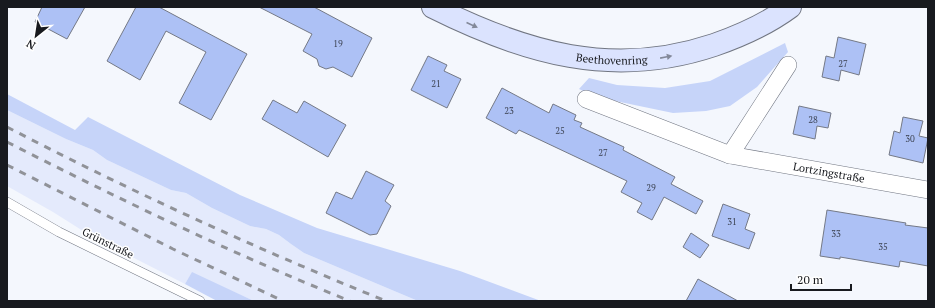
<svg xmlns="http://www.w3.org/2000/svg" width="935" height="308" font-family="'PT Serif',serif">
<style>
.built{fill:#e4eafc}
.green{fill:#c6d4f9}
.building{fill:#adc1f5;stroke:#747986}
.lines{fill:none;stroke-linecap:round;stroke-linejoin:round}
.lane-casing{stroke:#717682;stroke-width:10}
.street-casing{stroke:#717682;stroke-width:18}
.secondary-casing{stroke:#717682;stroke-width:24}
.lane{stroke:#fff;stroke-width:9}
.street{stroke:#fff;stroke-width:17}
.secondary{stroke:#dbe3fe;stroke-width:22}
.rail{stroke:#909298;stroke-width:3;stroke-dasharray:7 7;stroke-linecap:butt}
.oneway{fill:#83899a}
.labels{text-anchor:middle;dominant-baseline:central;stroke-width:3;stroke-linejoin:round;paint-order:stroke}
.number-label{font-size:9px;fill:#3d4454}
.street-label{font-size:11px;fill:#181a1f;stroke:#fff}
</style>
<rect width="100%" height="100%" fill="#f4f7fd"/>
<!-- built -->
<path class="built" d="M7,110L66,139L93,150L107,160L171,190L186,193L212,208L250,226L266,229L279,235L291,244L304,253L418,301H254L192,273L185,284L91,236L53,212L7,186Z"/>
<!-- green -->
<g class="green">
<path d="M785,43L788,52L757,87L730,106L706,111L673,113L596,97L579,89L589,78L617,85L665,88L710,81Z"/>
<path d="M7,94L75,130L88,117L240,195L317,228L460,271L541,301H418L304,253L291,244L279,235L266,229L250,226L212,208L186,193L171,190L107,160L93,150L66,139L7,110Z"/>
<path d="M192,272L254,301H217L185,284Z"/>
</g>
<!-- building -->
<g class="building">
<path d="M42,7H85L67,39L35,22Z"/>
<path d="M136,7H159L247,54L211,120L179,103L206,52L166,31L140,80L107,61Z"/>
<path d="M259,7H314L372,38L352,77L333,67L326,69L319,66L317,59L303,51L312,34Z"/>
<path d="M838,37L866,44L859,75L841,70L839,81L822,77L826,56L834,58Z"/>
<path d="M428,56L447,65L444,71L461,79L447,108L411,90Z"/>
<path d="M502,88L549,113L553,104L576,115L574,120L582,123L580,127L624,147L623,150L675,177L671,184L703,201L696,214L664,197L652,220L637,212L642,203L621,192L627,181L519,130L516,134L486,118Z"/>
<path d="M273,100L297,113L304,101L346,125L328,157L262,119Z"/>
<path d="M799,106L831,113L828,128L817,126L815,139L793,134Z"/>
<path d="M903,117L923,121L919,136L928,138L923,163L889,155L894,131L900,133Z"/>
<path d="M366,171L394,185L385,201L391,206L377,234L370,235L326,213L336,192L352,199Z"/>
<path d="M723,204L750,214L745,229L755,233L749,249L712,236Z"/>
<path d="M827,210L906,223L905,225L928,228V266L900,261L899,267L840,257V259L820,256Z"/>
<path d="M691,233L709,245L700,258L683,247Z"/>
<path d="M698,279L738,301H686Z"/>
</g>
<g class="lines">
<defs>
<path id="lane" d="M7,202L59,232L200,301"/>
<g id="street">
<path id="s1" d="M586,99L730,155L928,190"/>
<path d="M730,155L788,65"/>
</g>
<g id="secondary">
<path id="s2" d="M433,7C525,53 613,79 714,45C740,36 767,24 790,7"/>
</g>
</defs>
<!-- lane casing -->
<use href="#lane" class="lane-casing"/>
<!-- street casing -->
<use href="#street" class="street-casing"/>
<!-- secondary casing -->
<use href="#secondary" class="secondary-casing"/>
<!-- lane -->
<use href="#lane" class="lane"/>
<!-- street -->
<use href="#street" class="street"/>
<!-- secondary -->
<use href="#secondary" class="secondary"/>
<!-- rail -->
<g class="rail">
<path d="M7,127C130,191 257,249 386,301"/>
<path d="M7,142C119,199 233,254 350,301"/>
<path d="M7,165L173,249L283,301"/>
</g>
</g>
<!-- one-way arrows -->
<defs><path id="oneway-solid" d="M-6-.8H1V-3.2L6.5 0L1 3.2V.8H-6Z"/></defs>
<g class="oneway">
<use href="#oneway-solid" transform="translate(472 25) rotate(24)"/>
<use href="#oneway-solid" transform="translate(666 57) rotate(-11)"/>
</g>
<g class="labels">
<!-- number labels -->
<g class="number-label">
<text x="338" y="44">19</text>
<text x="843" y="64">27</text>
<text x="436" y="84">21</text>
<text x="509" y="111">23</text>
<text x="813" y="120">28</text>
<text x="560" y="131">25</text>
<text x="910" y="139">30</text>
<text x="603" y="153">27</text>
<text x="651" y="188">29</text>
<text x="732" y="222">31</text>
<text x="836" y="234">33</text>
<text x="883" y="247">35</text>
</g>
<!-- street labels -->
<g class="street-label">
<text stroke="none"><textPath href="#s2" startOffset="188">Beethovenring</textPath></text>
<text stroke="none"><textPath href="#s1" startOffset="255">Lortzingstraße</textPath></text>
<text transform="translate(108 243) rotate(26)">Grünstraße</text>
</g>
</g>
<!-- border -->
<rect width="935" height="308" fill="none" stroke="#181a1f" stroke-width="16"/>
<!-- north arrow -->
<g transform="translate(36 36) rotate(210)" stroke="#ffffff" stroke-width="3" paint-order="stroke">
<path d="M0-3L7 15L0 10L-7 15Z" fill="#181a1f"/>
<text y="-6" font-size="11" font-weight="bold" text-anchor="middle" fill="#181a1f">N</text>
</g>
<!-- scale -->
<path d="M791 284v6h60v-6" fill="none" stroke="#181a1f" stroke-width="2"/>
<text x="797" y="284" font-size="12" fill="#181a1f" stroke="#ffffff" stroke-width="3" paint-order="stroke">20 m</text>
</svg>
